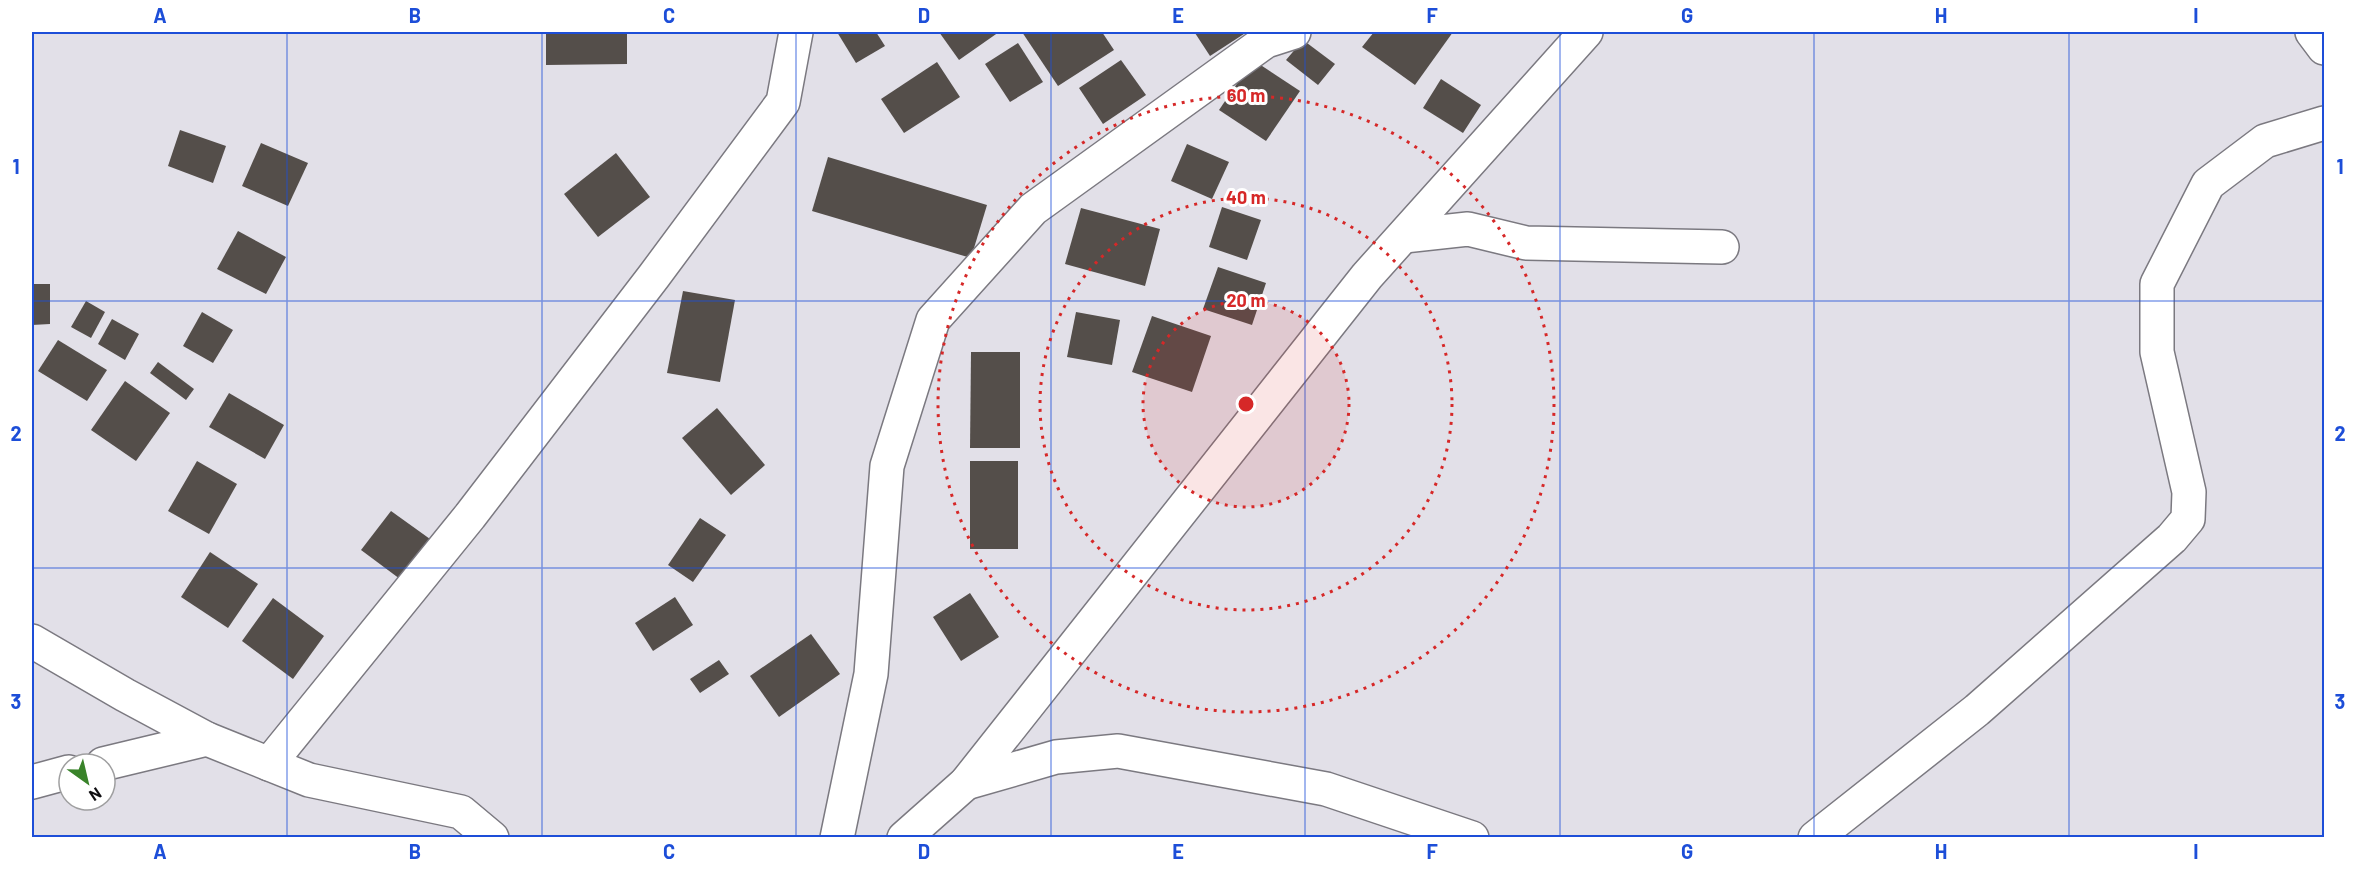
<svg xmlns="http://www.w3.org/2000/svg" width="2356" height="869" font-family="Barlow,sans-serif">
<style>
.building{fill:#544e4a}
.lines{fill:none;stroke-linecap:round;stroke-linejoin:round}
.minor-casing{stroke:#7b7980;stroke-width:36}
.minor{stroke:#fff;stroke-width:33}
.grid{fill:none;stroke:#1d4ed8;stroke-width:1.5;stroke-opacity:0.55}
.ring{fill:none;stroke:#d62828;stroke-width:3;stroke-dasharray:3 6}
.centre{fill:#d62828;stroke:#fff;stroke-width:3}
.ring-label{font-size:18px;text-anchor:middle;font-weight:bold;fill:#d62828;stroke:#fff;stroke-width:6;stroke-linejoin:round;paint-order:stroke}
.neatline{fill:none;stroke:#1d4ed8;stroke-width:2}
.grid-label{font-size:20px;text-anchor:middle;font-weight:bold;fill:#1d4ed8}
</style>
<rect width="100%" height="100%" fill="#e2e0e8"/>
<!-- building -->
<g class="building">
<path d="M546,32H627V64L546,65Z"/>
<path d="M837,32H876L885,46L856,63Z"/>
<path d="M939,32H999L959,60Z"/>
<path d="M1022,32H1102L1114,50L1058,86Z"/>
<path d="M1197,32H1247L1210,56L1195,33Z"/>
<path d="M1374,32H1453L1415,85L1362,47Z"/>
<path d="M1303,40L1335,64L1318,85L1286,60Z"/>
<path d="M1018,43L1043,82L1010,102L985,64Z"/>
<path d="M1121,60L1146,95L1103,124L1079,88Z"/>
<path d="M1253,60L1300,91L1266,141L1219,110Z"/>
<path d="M937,62L960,97L904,133L881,99Z"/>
<path d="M1441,79L1481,105L1463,133L1423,108Z"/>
<path d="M180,130L226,146L213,183L168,166Z"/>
<path d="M261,143L308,163L288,206L242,186Z"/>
<path d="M1187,144L1229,162L1212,199L1171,181Z"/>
<path d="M616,153L650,197L598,237L564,194Z"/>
<path d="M828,157L987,205L971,258L812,211Z"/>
<path d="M1222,207L1261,220L1247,260L1209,247Z"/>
<path d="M1081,208L1160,229L1145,286L1065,264Z"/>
<path d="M238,231L286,257L266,294L217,269Z"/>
<path d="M1218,267L1266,283L1252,325L1203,309Z"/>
<path d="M32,284H50V324L32,325Z"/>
<path d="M683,291L735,300L720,382L667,373Z"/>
<path d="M86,301L105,312L91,338L71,327Z"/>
<path d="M202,312L233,330L213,363L183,346Z"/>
<path d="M1076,312L1120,320L1112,365L1067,357Z"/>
<path d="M1152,316L1211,336L1192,392L1132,372Z"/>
<path d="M112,319L139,334L125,360L98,344Z"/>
<path d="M58,340L107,370L87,401L38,371Z"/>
<path d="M971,352H1020V448H970Z"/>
<path d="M158,362L194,389L186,400L150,373Z"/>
<path d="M125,381L170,413L136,461L91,430Z"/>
<path d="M229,393L284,425L265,459L209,427Z"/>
<path d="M717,408L765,465L731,495L682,438Z"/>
<path d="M197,461L237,484L209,534L168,511Z"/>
<rect x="970" y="461" width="48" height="88"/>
<path d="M391,511L430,539L400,579L361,550Z"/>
<path d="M700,518L726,535L693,582L668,565Z"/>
<path d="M210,552L258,584L228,628L181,597Z"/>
<path d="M970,593L999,637L961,661L933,617Z"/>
<path d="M675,597L693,625L653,651L635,623Z"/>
<path d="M273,598L324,636L293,679L242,641Z"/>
<path d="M811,634L840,674L779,717L750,676Z"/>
<path d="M719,660L729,674L700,693L690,679Z"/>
</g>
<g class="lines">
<defs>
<g id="minor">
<path d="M2312,32L2324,48"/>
<path d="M1404,236L1468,229L1526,243L1722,247"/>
<path d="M32,641L125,695L207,739L309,780L461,812L492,838"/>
<path d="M103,764L207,739"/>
<path d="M269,764L470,516L654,276L783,102L796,32"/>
<path d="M32,782L69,772"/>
<path d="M966,783L1056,757L1118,751L1326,789L1472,838"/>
<path d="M837,838L871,674L887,466L933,320L1033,209L1266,41L1294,32"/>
<path d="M904,838L966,783L1367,276L1586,32"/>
<path d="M1815,838L1977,710L2172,538L2188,519L2189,492L2157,352V284L2208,184L2265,141L2324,123"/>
</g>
</defs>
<!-- minor casing -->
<use href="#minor" class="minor-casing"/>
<!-- minor -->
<use href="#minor" class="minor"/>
</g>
<!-- grid -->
<path class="grid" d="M287,32V838M542,32V838M796,32V838M1051,32V838M1305,32V838M1560,32V838M1814,32V838M2069,32V838M32,301H2324M32,568H2324"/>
<!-- distance rings -->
<circle cx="1246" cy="404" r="103" fill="#d62828" fill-opacity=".12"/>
<g class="ring">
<circle cx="1246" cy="404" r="103"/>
<circle cx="1246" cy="404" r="206"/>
<circle cx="1246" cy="404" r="308"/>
</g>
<circle cx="1246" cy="404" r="9" class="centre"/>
<g class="ring-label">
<text x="1246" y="102">60 m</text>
<text x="1246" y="204">40 m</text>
<text x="1246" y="307">20 m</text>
</g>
<!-- border -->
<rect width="2356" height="869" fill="none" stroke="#ffffff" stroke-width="66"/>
<!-- north arrow -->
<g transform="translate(87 782) rotate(146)"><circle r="28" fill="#ffffff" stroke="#9f9fa0" stroke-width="1.5"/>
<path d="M0-4.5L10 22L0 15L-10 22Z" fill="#39832a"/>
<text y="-9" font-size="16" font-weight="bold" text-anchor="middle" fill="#100f12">N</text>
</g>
<rect x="33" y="33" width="2290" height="803" class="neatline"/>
<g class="grid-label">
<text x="160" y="23">A</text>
<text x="415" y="23">B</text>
<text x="669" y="23">C</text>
<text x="924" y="23">D</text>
<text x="1178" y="23">E</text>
<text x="1432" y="23">F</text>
<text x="1687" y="23">G</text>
<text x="1941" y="23">H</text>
<text x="2196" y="23">I</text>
<text x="16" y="174">1</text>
<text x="2340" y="174">1</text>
<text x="16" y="441">2</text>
<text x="2340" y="441">2</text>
<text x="16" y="709">3</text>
<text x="2340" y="709">3</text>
<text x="160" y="859">A</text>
<text x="415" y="859">B</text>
<text x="669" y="859">C</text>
<text x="924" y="859">D</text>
<text x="1178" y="859">E</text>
<text x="1432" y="859">F</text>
<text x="1687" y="859">G</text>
<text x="1941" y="859">H</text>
<text x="2196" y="859">I</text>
</g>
</svg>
